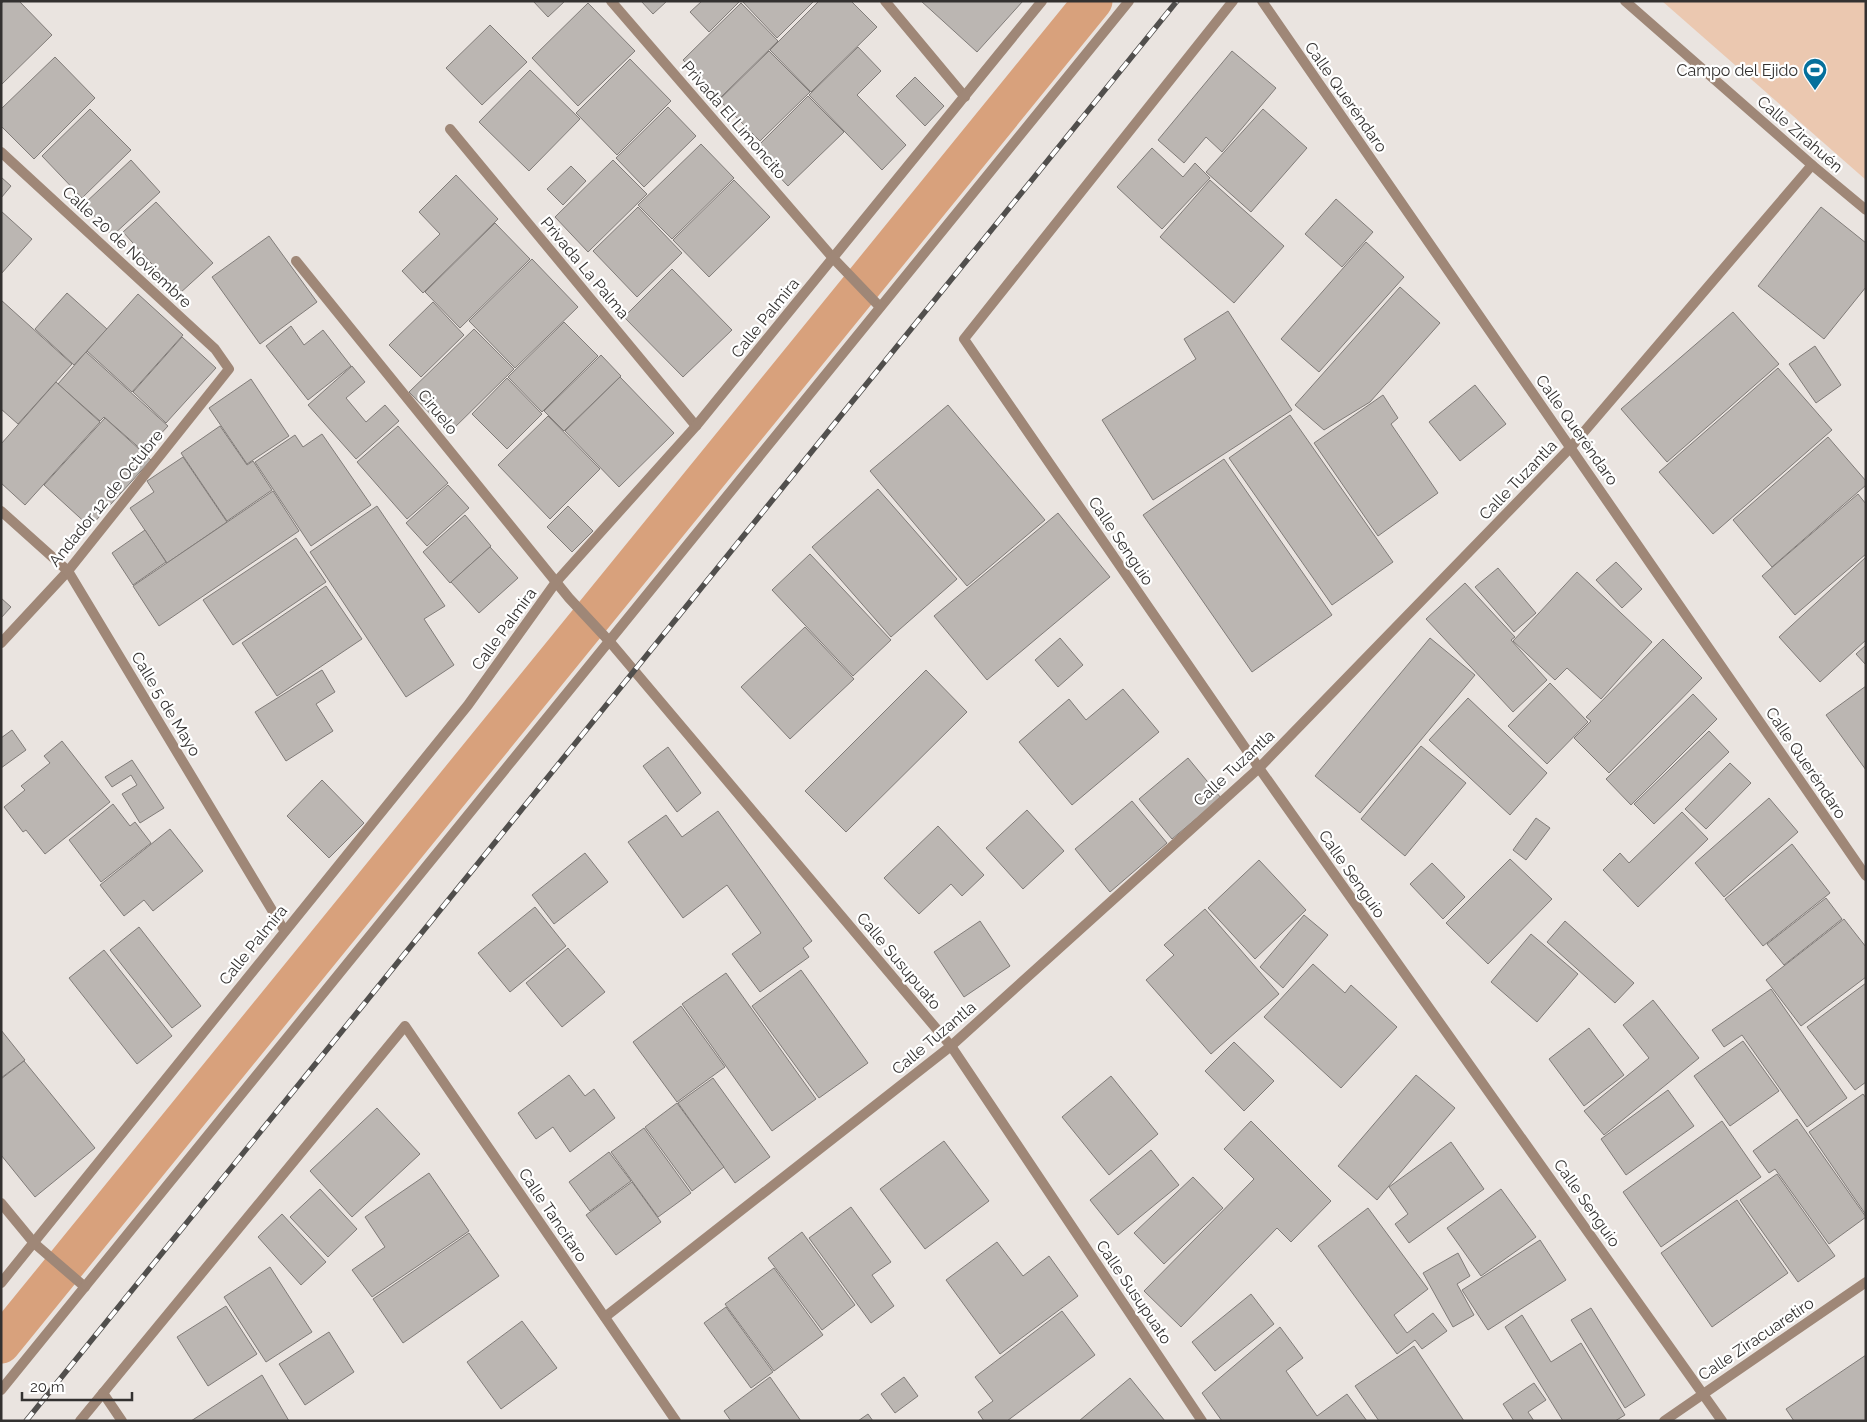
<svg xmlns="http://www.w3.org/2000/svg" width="1867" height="1422" font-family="Raleway,sans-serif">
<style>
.green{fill:#ebc8b0}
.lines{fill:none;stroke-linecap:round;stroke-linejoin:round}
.canal{stroke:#d8a17c;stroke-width:39}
.building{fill:#bbb6b2;stroke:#817c79}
.street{stroke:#9f8777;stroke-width:10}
.rail-casing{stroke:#514f4d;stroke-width:5.5}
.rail{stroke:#fff;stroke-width:4;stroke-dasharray:11;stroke-linecap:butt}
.labels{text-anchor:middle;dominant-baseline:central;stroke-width:4.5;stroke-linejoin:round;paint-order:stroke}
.poi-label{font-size:16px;fill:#333130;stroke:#fff;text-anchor:end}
.street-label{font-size:16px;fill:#333130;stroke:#fff}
</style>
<rect width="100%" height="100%" fill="#eae4e0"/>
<!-- green -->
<path class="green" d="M1662,1H1866V180Z"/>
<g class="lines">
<!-- canal -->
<path class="canal" d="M1,1344L1093,1"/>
</g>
<!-- building -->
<g class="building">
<path d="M4,1H19L52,35L1,85V4Z"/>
<path d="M533,1H565L548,17Z"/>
<path d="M641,1H667L653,14Z"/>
<path d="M702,1H740L709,32L690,12Z"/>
<path d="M742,1H814L777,38Z"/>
<path d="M819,1H851L877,27L811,92L770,50Z"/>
<path d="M921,1H1023L977,52Z"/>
<path d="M588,3L635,51L578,106L532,58Z"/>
<path d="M741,3L778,41L720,98L683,60Z"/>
<path d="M490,25L527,62L482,105L446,68Z"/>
<path d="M858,47L881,71L857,95L906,145L882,170L809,95Z"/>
<path d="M769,51L810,92L760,141L719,100Z"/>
<path d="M1232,51L1276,88L1222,152L1206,137L1184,163L1158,140Z"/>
<path d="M55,57L95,98L34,159L1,126V109Z"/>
<path d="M630,59L671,101L617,155L576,113Z"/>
<path d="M530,70L580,119L529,171L479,122Z"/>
<path d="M915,77L944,106L925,126L896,96Z"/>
<path d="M808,96L844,132L788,186L754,150Z"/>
<path d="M668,107L696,136L644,187L616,158Z"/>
<path d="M90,109L131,150L82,198L42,156Z"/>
<path d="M1263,109L1307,148L1251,212L1206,172Z"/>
<path d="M701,144L734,178L672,239L638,205Z"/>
<path d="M1152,148L1183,177L1195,163L1210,178L1162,229L1117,187Z"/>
<path d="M131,160L160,192L112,236L84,204Z"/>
<path d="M613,160L647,194L588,252L555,217Z"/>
<path d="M571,166L586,181L563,205L547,189Z"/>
<path d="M456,175L498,219L423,293L402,271L440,234L419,212Z"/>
<path d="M1,177L11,186L1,198Z"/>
<path d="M734,180L770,217L709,277L673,240Z"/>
<path d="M1210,180L1284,246L1234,303L1160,237Z"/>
<path d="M1336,199L1373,232L1342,267L1305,234Z"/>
<path d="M156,202L213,263L179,294L123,232Z"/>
<path d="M638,207L682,253L637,297L593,251Z"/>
<path d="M1821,207L1866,243V287L1824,339L1758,286Z"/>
<path d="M1,211L32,239L1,274Z"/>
<path d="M495,223L530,259L460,328L425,292Z"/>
<path d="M269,236L317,302L260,344L212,277Z"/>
<path d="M1366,242L1404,277L1319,372L1281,339Z"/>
<path d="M532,259L578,307L515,368L469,321Z"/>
<path d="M672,269L732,330L683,377L624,317Z"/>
<path d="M1400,287L1440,323L1370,402L1324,430L1295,405Z"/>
<path d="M67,293L107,329L74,365L35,329Z"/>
<path d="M138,294L183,335L132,392L87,351Z"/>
<path d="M1,300L72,364L18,424L1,409Z"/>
<path d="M433,302L464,335L421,377L389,345Z"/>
<path d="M1228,311L1292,410L1153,500L1102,420L1196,359L1184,339Z"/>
<path d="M1733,312L1779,364L1667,462L1621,409Z"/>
<path d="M564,322L598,356L542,412L508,377Z"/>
<path d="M291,326L304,345L323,330L351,366L308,400L266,346Z"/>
<path d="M474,329L514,369L449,433L409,392Z"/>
<path d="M182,337L216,368L166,423L133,392Z"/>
<path d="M1815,346L1841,385L1816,403L1789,364Z"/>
<path d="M86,352L168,426L144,452L104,417L100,421L58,384Z"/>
<path d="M601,355L621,376L564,431L544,411Z"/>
<path d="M352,366L365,382L346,398L366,422L385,405L399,421L356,459L308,405Z"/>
<path d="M1778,368L1832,430L1713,534L1659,472Z"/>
<path d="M620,377L674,433L619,487L565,431Z"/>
<path d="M507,378L542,414L507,449L472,414Z"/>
<path d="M251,379L289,436L247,464L209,408Z"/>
<path d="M56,382L100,422L25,505L1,483V444Z"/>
<path d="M1475,385L1506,424L1460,461L1429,422Z"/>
<path d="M1383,395L1398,418L1391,424L1438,493L1378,536L1314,443Z"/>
<path d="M948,405L1045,520L967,586L870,471Z"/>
<path d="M1290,415L1393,562L1332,605L1229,458Z"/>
<path d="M548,416L600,469L550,519L498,465Z"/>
<path d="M105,418L151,460L90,527L44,485Z"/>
<path d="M220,426L247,465L253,461L272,490L227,521L181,453Z"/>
<path d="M398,426L448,483L407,519L357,462Z"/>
<path d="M322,434L371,505L311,546L255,462L295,435L303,447Z"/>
<path d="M1828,437L1866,481V485L1772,567L1733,520Z"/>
<path d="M183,457L227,522L167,563L130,508L154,492L147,481Z"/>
<path d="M1224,459L1332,615L1252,672L1143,515Z"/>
<path d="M448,485L469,508L427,546L406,523Z"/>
<path d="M878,489L957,579L891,637L812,547Z"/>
<path d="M273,491L299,531L159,626L133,586Z"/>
<path d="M1858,494L1866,504V554L1795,615L1762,576Z"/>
<path d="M377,506L445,606L424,619L454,665L406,697L310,552Z"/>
<path d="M568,506L593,531L572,552L547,527Z"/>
<path d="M1058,513L1110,577L987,680L934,616Z"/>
<path d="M465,515L491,546L450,583L423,552Z"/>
<path d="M145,530L166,562L133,585L112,553Z"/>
<path d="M296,538L326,582L233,645L203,600Z"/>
<path d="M490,547L518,578L479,613L451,582Z"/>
<path d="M810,554L891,640L853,676L772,590Z"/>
<path d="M1866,557V640L1820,682L1779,637Z"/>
<path d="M1616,562L1642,589L1622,608L1596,580Z"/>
<path d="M1498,568L1536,613L1514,632L1475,587Z"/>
<path d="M1577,572L1652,642L1601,699L1567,668L1555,680L1513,641Z"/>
<path d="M1465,583L1515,637L1511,640L1547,680L1513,712L1426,619Z"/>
<path d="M326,586L362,639L277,696L242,643Z"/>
<path d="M1,598L11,607L1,618Z"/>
<path d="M805,627L854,679L790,739L741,687Z"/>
<path d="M1060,638L1083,665L1058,687L1035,660Z"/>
<path d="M1430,638L1475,675L1360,813L1315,776Z"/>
<path d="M1663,639L1702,678L1609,773L1574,738L1591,721L1586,717Z"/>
<path d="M1866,645V665L1856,654Z"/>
<path d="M322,670L335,692L316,704L333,731L286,761L255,712Z"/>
<path d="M926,670L967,712L846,832L805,791Z"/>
<path d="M1550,683L1588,722L1547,764L1508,726Z"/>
<path d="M1866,686V770L1826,715Z"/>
<path d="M1123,689L1159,732L1072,805L1019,742L1069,699L1086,720Z"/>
<path d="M1693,694L1717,719L1631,805L1606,779Z"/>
<path d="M1468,698L1547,773L1510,815L1429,740Z"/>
<path d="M12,730L26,750L1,768V738Z"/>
<path d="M1709,731L1729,752L1654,824L1634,804Z"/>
<path d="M62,741L110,802L45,854L26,830L23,832L4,807L25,790L21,786L50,763L44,756Z"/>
<path d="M1421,746L1466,783L1405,856L1361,819Z"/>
<path d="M668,747L701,793L677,812L643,766Z"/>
<path d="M1188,758L1221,798L1172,839L1139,799Z"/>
<path d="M132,760L164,808L140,823L122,794L137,785L131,775L112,787L105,777Z"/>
<path d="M1730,763L1751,783L1706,829L1685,809Z"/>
<path d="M322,780L364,823L329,858L287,816Z"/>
<path d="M1769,798L1798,832L1724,897L1695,863Z"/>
<path d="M1132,801L1167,843L1110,892L1075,849Z"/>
<path d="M113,804L130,826L135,822L151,843L101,882L69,840Z"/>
<path d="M1027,810L1064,851L1023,889L986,848Z"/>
<path d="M718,811L812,941L803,948L809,957L760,992L732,954L761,933L727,885L683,918L628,842L666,815L682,837Z"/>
<path d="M1682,812L1708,839L1638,907L1603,870L1620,853L1629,863Z"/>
<path d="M1536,818L1550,828L1526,860L1513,850Z"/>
<path d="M938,826L984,875L962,896L951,884L919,914L884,878Z"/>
<path d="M170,829L203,871L153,911L144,900L124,916L100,885Z"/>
<path d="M1792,844L1830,893L1763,946L1725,899Z"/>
<path d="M585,853L608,882L554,924L532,895Z"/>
<path d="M1510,859L1552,899L1488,964L1446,923Z"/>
<path d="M1259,860L1306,910L1255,959L1208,908Z"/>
<path d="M1432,863L1465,897L1443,919L1410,884Z"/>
<path d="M1826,898L1842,919L1784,965L1767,944Z"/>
<path d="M535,907L566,946L510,992L478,953Z"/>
<path d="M1205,909L1279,994L1211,1054L1146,980L1174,955L1164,945Z"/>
<path d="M1304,915L1328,935L1283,988L1260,967Z"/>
<path d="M1844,919L1866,947V977L1801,1026L1766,980Z"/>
<path d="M980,921L1010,966L964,997L934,952Z"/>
<path d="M1565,921L1634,983L1615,1003L1547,942Z"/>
<path d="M139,927L201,1006L172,1028L110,950Z"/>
<path d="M1531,934L1578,974L1537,1022L1491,982Z"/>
<path d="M568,948L605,992L562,1027L526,983Z"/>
<path d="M104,950L172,1036L137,1064L69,978Z"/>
<path d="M1313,964L1345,993L1351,985L1397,1027L1341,1088L1264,1017Z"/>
<path d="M801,970L868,1063L819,1098L752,1006Z"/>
<path d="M726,973L816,1099L772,1131L682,1004Z"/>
<path d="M1866,983V1082L1855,1090L1807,1027Z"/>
<path d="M1771,989L1847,1098L1807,1127L1742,1035L1724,1047L1712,1030Z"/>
<path d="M1653,1000L1699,1058L1604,1135L1584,1111L1649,1058L1623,1025Z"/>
<path d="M681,1006L725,1067L677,1102L633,1042Z"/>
<path d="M1589,1028L1624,1075L1584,1106L1549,1059Z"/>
<path d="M1,1030L25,1060L1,1078Z"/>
<path d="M1743,1041L1779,1091L1730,1126L1694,1076Z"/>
<path d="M1234,1042L1274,1081L1244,1111L1205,1071Z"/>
<path d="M24,1061L95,1148L35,1197L1,1155V1079Z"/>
<path d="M569,1075L585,1096L594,1089L615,1118L570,1152L553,1127L536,1139L518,1113Z"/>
<path d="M1416,1075L1455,1108L1377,1200L1338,1166Z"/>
<path d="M1111,1076L1158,1134L1109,1175L1062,1117Z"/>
<path d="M713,1078L770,1157L735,1183L678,1103Z"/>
<path d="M1668,1090L1694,1126L1626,1175L1601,1139Z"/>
<path d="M1863,1094L1866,1098V1215L1809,1132Z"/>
<path d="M677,1103L724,1167L692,1191L645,1127Z"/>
<path d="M377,1108L420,1154L352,1217L310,1171Z"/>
<path d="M1797,1119L1866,1217L1829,1244L1775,1169L1769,1173L1753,1151Z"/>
<path d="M1251,1121L1331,1201L1291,1242L1277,1228L1181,1327L1144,1291L1254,1179L1224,1149Z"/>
<path d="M1722,1121L1761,1177L1661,1247L1623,1192Z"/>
<path d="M644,1128L691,1193L658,1217L611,1152Z"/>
<path d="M944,1141L989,1201L925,1249L880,1189Z"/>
<path d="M1451,1142L1484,1189L1409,1243L1395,1224L1408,1214L1389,1187Z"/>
<path d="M1151,1150L1179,1185L1118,1235L1090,1200Z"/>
<path d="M609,1152L631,1181L590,1211L569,1182Z"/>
<path d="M429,1173L469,1231L372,1297L352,1270L385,1247L365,1217Z"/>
<path d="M1777,1174L1835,1256L1798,1282L1740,1200Z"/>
<path d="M1193,1177L1223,1208L1164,1264L1134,1233Z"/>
<path d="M632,1182L661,1222L616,1255L586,1215Z"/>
<path d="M320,1189L357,1229L328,1257L290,1217Z"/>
<path d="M1501,1189L1536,1237L1481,1276L1447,1228Z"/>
<path d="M1737,1200L1788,1273L1712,1327L1661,1253Z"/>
<path d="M851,1207L891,1262L872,1275L894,1306L871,1323L809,1238Z"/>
<path d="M1368,1208L1428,1289L1394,1315L1407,1333L1433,1313L1447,1331L1422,1349L1415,1340L1397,1354L1318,1246Z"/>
<path d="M282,1214L326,1262L301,1285L258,1237Z"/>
<path d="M802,1232L855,1305L822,1330L768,1258Z"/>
<path d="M469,1233L499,1276L403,1343L373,1299Z"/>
<path d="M1540,1240L1566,1280L1488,1330L1462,1290Z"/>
<path d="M997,1242L1023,1276L1049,1256L1078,1296L1000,1354L946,1280Z"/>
<path d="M1458,1253L1470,1276L1457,1284L1474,1315L1453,1327L1423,1273Z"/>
<path d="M270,1267L312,1332L266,1362L224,1297Z"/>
<path d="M774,1268L823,1335L774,1371L725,1304Z"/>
<path d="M1251,1294L1274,1324L1215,1371L1192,1342Z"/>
<path d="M226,1306L257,1354L208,1386L177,1337Z"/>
<path d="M726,1307L773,1372L751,1388L704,1323Z"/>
<path d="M1591,1308L1645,1395L1625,1408L1571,1320Z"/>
<path d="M1062,1311L1095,1355L1007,1421H984L978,1412L993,1401L975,1377Z"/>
<path d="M1522,1315L1551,1362L1581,1343L1625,1415L1615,1421H1563L1505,1327Z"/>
<path d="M522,1321L557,1368L501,1409L467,1362Z"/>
<path d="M1280,1327L1303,1358L1286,1371L1317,1416L1347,1394L1367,1421H1222L1202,1393Z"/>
<path d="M329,1332L354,1372L305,1405L279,1364Z"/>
<path d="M1414,1346L1464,1421H1379L1355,1386Z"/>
<path d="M1866,1355V1421H1794L1786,1409Z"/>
<path d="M262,1375L289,1421H191Z"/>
<path d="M770,1377L801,1421H731L724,1411Z"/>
<path d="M904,1377L918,1396L895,1413L881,1394Z"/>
<path d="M1130,1378L1165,1421H1079Z"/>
<path d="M1534,1383L1546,1400L1528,1412L1534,1421H1514L1503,1404Z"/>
<path d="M868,1414L873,1421H858Z"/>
</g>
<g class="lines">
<!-- street -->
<g class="street">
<path d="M611,1L833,258L880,307"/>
<path d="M885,1L965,97"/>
<path d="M1233,1L964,339L1259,768L1722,1421"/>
<path d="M1262,1L1866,876"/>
<path d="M1625,1L1812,165L1866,210"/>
<path d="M450,129L696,426"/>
<path d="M1,152L215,349L229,369L68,571L1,643"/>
<path d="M296,261L569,598L610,642L951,1046L1202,1421"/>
<path d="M1,511L68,571L284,930"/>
<path d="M1,1203L34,1243L85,1287"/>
<path d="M1,1283L468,705L556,582L696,426L1042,1"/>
<path d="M605,1317L951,1046L1259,768L1571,447L1812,165"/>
<path d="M1,1390L1129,1"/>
<path d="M103,1393L122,1421"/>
<path d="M80,1421L405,1026L676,1421"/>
<path d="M1664,1421L1866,1282"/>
</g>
<defs>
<path id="rail" d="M26,1421L1177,1"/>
</defs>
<!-- rail casing -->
<use href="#rail" class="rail-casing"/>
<!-- rail -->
<use href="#rail" class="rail"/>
</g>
<!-- icons -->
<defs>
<symbol id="stadium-pin" viewBox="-11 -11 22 30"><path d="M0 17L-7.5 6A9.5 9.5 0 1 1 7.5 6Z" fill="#05709c" stroke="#fff"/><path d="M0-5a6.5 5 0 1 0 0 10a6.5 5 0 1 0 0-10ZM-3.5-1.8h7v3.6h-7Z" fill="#fff"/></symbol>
</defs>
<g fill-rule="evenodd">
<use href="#stadium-pin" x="1801" y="56" width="28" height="38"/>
</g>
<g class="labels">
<!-- poi labels -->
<g class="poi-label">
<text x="1798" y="70">Campo del Ejido</text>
</g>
<!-- street labels -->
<g class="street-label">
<text transform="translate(1346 97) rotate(55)">Calle Queréndaro</text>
<text transform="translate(734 120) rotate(49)">Privada El Limoncito</text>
<text transform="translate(1800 134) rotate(41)">Calle Zirahuén</text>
<text transform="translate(127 247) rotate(43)">Calle 20 de Noviembre</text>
<text transform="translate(585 268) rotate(50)">Privada La Palma</text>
<text transform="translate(765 318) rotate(-51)">Calle Palmira</text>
<text transform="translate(438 412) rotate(51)">Ciruelo</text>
<text transform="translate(1577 430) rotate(55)">Calle Queréndaro</text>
<text transform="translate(1518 480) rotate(-46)">Calle Tuzantla</text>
<text transform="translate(106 498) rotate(-51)">Andador 12 de Octubre</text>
<text transform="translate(1121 541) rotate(56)">Calle Senguio</text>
<text transform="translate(504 629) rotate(-54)">Calle Palmira</text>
<text transform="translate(166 704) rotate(59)">Calle 5 de Mayo</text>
<text transform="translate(1806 763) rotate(56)">Calle Queréndaro</text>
<text transform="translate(1234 768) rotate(-43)">Calle Tuzantla</text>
<text transform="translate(1352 874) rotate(55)">Calle Senguio</text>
<text transform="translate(253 945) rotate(-51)">Calle Palmira</text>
<text transform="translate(899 961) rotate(50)">Calle Susupuato</text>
<text transform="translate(934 1038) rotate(-40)">Calle Tuzantla</text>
<text transform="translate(1587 1203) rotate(55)">Calle Senguio</text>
<text transform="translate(553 1215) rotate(56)">Calle Tancítaro</text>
<text transform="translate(1134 1292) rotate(56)">Calle Susupuato</text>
<text transform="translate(1756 1339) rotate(-34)">Calle Ziracuaretiro</text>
</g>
</g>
<!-- border -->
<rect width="1867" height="1422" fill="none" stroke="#333130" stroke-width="5"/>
<!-- scale -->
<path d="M22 1392v8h110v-8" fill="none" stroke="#333130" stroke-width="2.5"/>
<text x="30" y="1392" font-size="15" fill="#333130" stroke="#ffffff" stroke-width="4" paint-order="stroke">20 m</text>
</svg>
